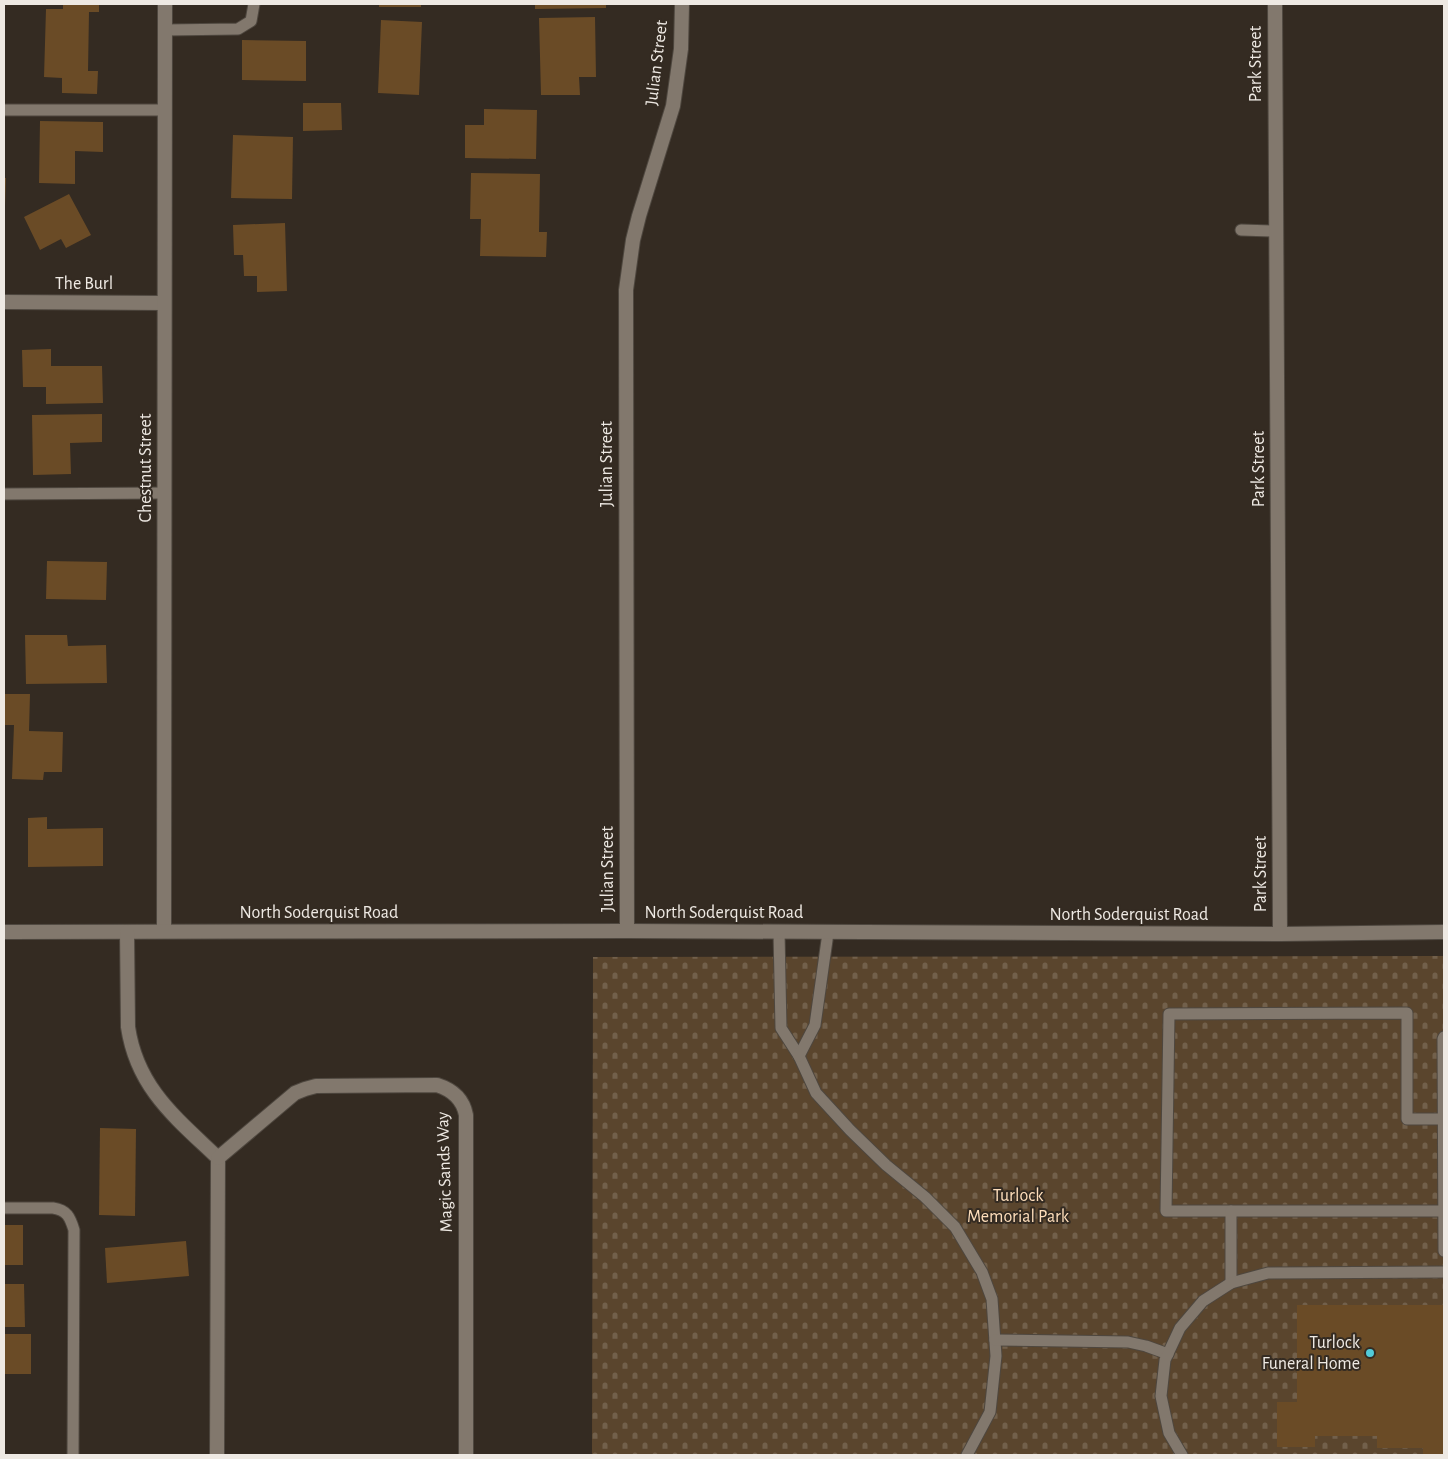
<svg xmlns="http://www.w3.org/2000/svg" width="1448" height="1459" font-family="'Alegreya Sans',sans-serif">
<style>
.cemetery{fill:url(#cemetery-stones)}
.building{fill:#6a4b26}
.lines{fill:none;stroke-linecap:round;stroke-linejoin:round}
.service-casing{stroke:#4e473f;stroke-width:13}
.minor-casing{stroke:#4e473f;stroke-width:16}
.service{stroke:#82786d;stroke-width:11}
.minor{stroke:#82786d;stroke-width:14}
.poi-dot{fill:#52cbd9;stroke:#342b22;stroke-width:2}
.labels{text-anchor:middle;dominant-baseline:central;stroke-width:4;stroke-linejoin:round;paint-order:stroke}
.street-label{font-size:18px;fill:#eee9e3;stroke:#342b22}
.park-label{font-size:18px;fill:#fedebb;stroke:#342b22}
.poi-label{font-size:18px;fill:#eee9e3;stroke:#342b22;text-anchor:end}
</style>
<defs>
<pattern id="cemetery-stones" width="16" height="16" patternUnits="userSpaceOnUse" patternTransform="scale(1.25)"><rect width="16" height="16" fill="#5a452d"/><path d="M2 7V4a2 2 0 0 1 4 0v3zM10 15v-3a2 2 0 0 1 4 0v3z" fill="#72604b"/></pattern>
</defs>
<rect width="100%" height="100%" fill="#342b22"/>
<!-- cemetery -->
<path class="cemetery" d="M1444,956V1455H592L593,957Z"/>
<!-- building -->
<g class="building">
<path d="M63,4H99V12H89L88,71H98L97,94L62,93V78L44,77L46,9H63Z"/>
<rect x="379" y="4" width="42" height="3"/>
<path d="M535,4H606V8L535,9Z"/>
<path d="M595,17L596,77H579L580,95H541L539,18Z"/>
<path d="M381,20L422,22L419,95L378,93Z"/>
<path d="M242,40L306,41V81L242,80Z"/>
<path d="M303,103H341L342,130L303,131Z"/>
<path d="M484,109L537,110L536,159L465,158V125H484Z"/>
<path d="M40,121L103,122V152L75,151V184L39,183Z"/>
<path d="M233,135L293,137L292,199L231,198Z"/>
<path d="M471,173L540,174L539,232H547L546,257L480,256L481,219H470Z"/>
<path d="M4,178H6L5,206H4Z"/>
<path d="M69,194L91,235L66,248L61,239L40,250L24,217Z"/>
<path d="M285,223L287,291L257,292V276H244L243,255H234L233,225Z"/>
<path d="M51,349V366H102L103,403L46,404V387H23L22,350Z"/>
<path d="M102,414V442L70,443L71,474L33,475L32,415Z"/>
<path d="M47,561L107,562L106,600L46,599Z"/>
<path d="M25,635H67L68,646L106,645L107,683L26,684Z"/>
<path d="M4,694H30L29,731L63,732L62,772H44L43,780L12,779L14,725H4Z"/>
<path d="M47,817V829L103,828V866L28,867V818Z"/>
<path d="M100,1128L136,1129L135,1216L99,1215Z"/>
<rect x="4" y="1225" width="19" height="40"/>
<path d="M186,1241L189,1276L107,1283L105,1248Z"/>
<path d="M4,1284H24L25,1327H4Z"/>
<path d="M1297,1305H1444V1455H1423V1448H1377V1436H1315V1447H1277V1402H1297Z"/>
<rect x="4" y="1334" width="27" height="40"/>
</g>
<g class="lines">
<defs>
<g id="service">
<path d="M165,30L238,29L251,21L254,4"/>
<path d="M4,110H165"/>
<path d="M1241,230L1276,231"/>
<path d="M4,494L164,493"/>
<path d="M779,932L781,1028L799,1056L816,1093L850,1130L886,1165L925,1197L955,1227L982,1272L992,1299L996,1356L990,1412L967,1455"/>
<path d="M1444,1037L1443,1039L1444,1251"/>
<path d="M799,1056L815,1025L828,933"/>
<path d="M4,1208H53C67,1210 70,1217 74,1230L73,1455"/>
<path d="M1231,1211H1166L1169,1014L1407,1013V1119H1443"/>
<path d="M1231,1283V1211H1444"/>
<path d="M995,1340L1128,1342L1146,1346L1168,1354"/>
<path d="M1182,1455L1169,1433L1161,1396L1165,1360L1180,1328L1203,1301L1231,1283L1268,1273L1444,1272"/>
</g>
<g id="minor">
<path d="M1275,4L1280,934"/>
<path d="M4,302L164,303"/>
<path d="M164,931L165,4"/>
<path d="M627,931L626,290L633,240L639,216L673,106L681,49L682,4"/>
<path d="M4,932L627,931L1280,934L1444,932"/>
<path d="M127,932L128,1027C137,1088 176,1118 218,1158L217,1455"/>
<path d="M218,1158L295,1093L305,1089L316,1086L437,1085C453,1090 463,1099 466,1115V1455"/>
</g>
</defs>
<!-- service casing -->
<use href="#service" class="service-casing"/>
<!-- minor casing -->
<use href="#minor" class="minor-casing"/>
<!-- service -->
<use href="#service" class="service"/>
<!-- minor -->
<use href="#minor" class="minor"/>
</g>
<!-- markers -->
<circle class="poi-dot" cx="1370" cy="1353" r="5"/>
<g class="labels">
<!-- street labels -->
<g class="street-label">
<text transform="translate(657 63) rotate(-83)">Julian Street</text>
<text transform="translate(1256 64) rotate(-90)">Park Street</text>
<text x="84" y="284">The Burl</text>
<text transform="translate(607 464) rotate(-90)">Julian Street</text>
<text transform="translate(146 468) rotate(-90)">Chestnut Street</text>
<text transform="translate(1259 469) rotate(-90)">Park Street</text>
<text transform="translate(608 869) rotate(-90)">Julian Street</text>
<text transform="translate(1261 874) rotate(-90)">Park Street</text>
<text x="319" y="913">North Soderquist Road</text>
<text x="724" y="913">North Soderquist Road</text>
<text x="1129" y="915">North Soderquist Road</text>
<text transform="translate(445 1172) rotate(-92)">Magic Sands Way</text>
</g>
<!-- park labels -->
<g class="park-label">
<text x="1018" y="1196">Turlock<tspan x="1018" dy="21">Memorial Park</tspan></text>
</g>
<!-- poi labels -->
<g class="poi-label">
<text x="1360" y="1343">Turlock<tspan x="1360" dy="21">Funeral Home</tspan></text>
</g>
</g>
<!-- border -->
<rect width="1448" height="1459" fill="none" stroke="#eee9e3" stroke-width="10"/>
</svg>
